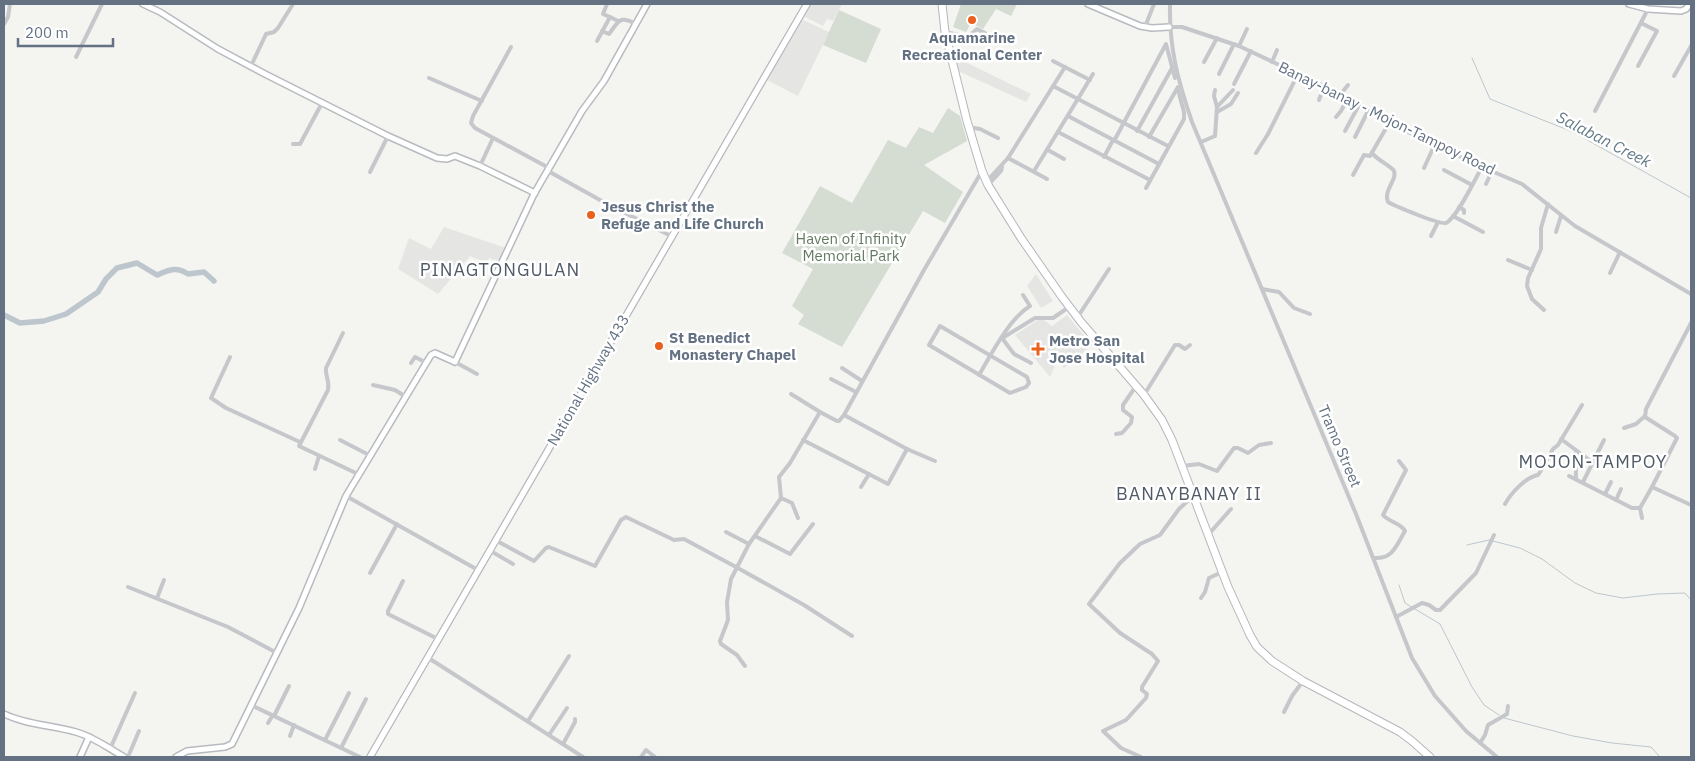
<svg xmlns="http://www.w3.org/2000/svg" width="1695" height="761" font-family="'IBM Plex Sans',sans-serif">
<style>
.built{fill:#e5e6e4}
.green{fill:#d5dcd2}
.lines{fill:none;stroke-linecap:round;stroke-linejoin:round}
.stream{stroke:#bdc6cd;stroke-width:1}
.river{stroke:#bdc6cd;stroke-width:5.5}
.secondary-casing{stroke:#b7babf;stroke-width:8}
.primary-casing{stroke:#b5b8bd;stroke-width:8}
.highway-casing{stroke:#b5b7bb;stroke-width:9}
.street{stroke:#c5c7cb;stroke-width:4}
.secondary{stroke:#fff;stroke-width:5}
.primary{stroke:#fff;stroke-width:5.5}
.highway{stroke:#fff;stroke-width:7}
.poi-dot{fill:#e8611e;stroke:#fff;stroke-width:2}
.labels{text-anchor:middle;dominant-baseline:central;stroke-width:5;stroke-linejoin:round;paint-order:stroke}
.poi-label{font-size:15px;font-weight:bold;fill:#637183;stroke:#fff;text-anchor:start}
.street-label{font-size:15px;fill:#637183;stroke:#fff}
.park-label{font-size:15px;fill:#647a62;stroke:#fff}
.water-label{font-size:16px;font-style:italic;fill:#637a87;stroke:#fff}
.quarter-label{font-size:18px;letter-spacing:1px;fill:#515b68;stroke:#fff}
</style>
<rect width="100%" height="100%" fill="#f4f5f1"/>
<!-- built -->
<g class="built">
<path d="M810,4H842L833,21L827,19L823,26L803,16Z"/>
<path d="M801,19L829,32L798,96L767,80Z"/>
<path d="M955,57L1031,94L1026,102L958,71Z"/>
<path d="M444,227L506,248L500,262L489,258L487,263L470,256L438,294L398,269L409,238L431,249Z"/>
<path d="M1036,274L1053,301L1041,308L1027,286Z"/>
<path d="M1067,315L1092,345L1064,368L1057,361L1050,377L1015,335L1041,318L1052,326Z"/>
</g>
<!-- green -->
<g class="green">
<path d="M961,4H1017L1011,16L996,9L983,29L971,23L966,32L953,27Z"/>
<path d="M839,10L881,29L866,63L823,45Z"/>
<path d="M948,108L960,116L967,141L924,165L963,192L945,223L923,211L842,347L798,324L804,315L792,306L813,269L782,253L820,186L852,203L888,140L906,148L919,127L933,133Z"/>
</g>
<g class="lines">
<!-- stream -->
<g class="stream">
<path d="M1472,58L1490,99L1573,132L1691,198"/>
<path d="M1467,545L1489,540L1520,548L1542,559L1575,583L1596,593L1623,598L1657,594L1685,593L1691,600"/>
<path d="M1399,585L1405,603L1440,624L1472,687L1484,705L1499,715"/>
<path d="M1504,718L1573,736L1612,743L1651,747L1660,757"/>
</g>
<!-- river -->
<path class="river" d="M4,315L20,323L44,321L66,314L98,292L106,279L117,268L137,263L157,275C169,270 176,266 188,274L204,272L214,281"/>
<defs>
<g id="secondary">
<path d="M143,4L160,12L218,49L265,74L388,136L437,158L447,159L455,156L480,166L535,193"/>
<path d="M1088,4L1140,26L1152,28L1169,27"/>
<path d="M1629,4L1648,9L1681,11L1686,9L1690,4"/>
<path d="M4,714C27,725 52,725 76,732C94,737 108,748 124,757"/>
<path d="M80,757L89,737"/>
<path d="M176,757L187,751L225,747L232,744L299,608L346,496L431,355L435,353L455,362L534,194L582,111L604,81L647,4"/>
</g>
<path id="primary" d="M370,757L807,4"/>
<path id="highway" d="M942,4L945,32L967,121L982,171L988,185L1021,238L1062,297L1081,322L1144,395L1162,420L1172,440L1228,587L1250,635L1257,647L1272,661L1303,681L1400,732L1412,741L1430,757"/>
</defs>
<!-- secondary casing -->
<use href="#secondary" class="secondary-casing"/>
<!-- primary casing -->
<use href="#primary" class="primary-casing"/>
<!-- highway casing -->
<use href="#highway" class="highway-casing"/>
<!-- street -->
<g class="street">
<path d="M607,4L603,14L610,17"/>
<path d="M1170,4C1169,48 1178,81 1192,122L1356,514L1412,658L1435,696L1466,731L1497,757"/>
<path d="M4,24L8,17L10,4"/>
<path d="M1145,27L1154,4"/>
<path d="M1169,27H1182L1239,46L1324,86L1389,123L1482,167L1522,184L1575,226L1691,294"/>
<path d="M602,31L609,34C619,21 619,15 636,24"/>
<path d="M945,32L968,37L977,29L985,33"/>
<path d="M597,41L610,17L618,21"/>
<path d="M1239,46L1247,29"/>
<path d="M511,47L473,116L471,123L475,128L549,168"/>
<path d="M76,57L102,4"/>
<path d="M1053,61L1090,80"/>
<path d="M1204,62L1217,38"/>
<path d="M1272,62L1277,50"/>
<path d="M251,66L266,34L274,32L278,28L293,4"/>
<path d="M1638,66L1657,31L1641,23"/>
<path d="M1219,74L1234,44"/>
<path d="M1674,76L1691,46"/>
<path d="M429,78L482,101"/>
<path d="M1234,84L1251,51"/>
<path d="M1053,86L1168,146"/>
<path d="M1340,95L1348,85"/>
<path d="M1319,100L1324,86"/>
<path d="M1217,107L1233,90"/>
<path d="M1595,111L1648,9"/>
<path d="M1217,112L1231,104L1238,93"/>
<path d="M1068,116L1159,164"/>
<path d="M1336,117L1341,111L1347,99"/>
<path d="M968,127L980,129L998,138"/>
<path d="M1137,131L1172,68"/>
<path d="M1345,131L1359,105"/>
<path d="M1058,132L1150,180"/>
<path d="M1149,137L1178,87"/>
<path d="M1355,137L1368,111"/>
<path d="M1114,141L1166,44L1175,78"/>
<path d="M1201,142L1215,136L1217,107L1214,96L1215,90"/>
<path d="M293,144H300L322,103"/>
<path d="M1048,150L1064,159"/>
<path d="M1256,153L1268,134L1298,74"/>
<path d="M1372,153C1377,160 1391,166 1394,171C1398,179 1383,190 1388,202C1395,206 1440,225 1446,223C1457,218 1475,179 1482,167"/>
<path d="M1104,157L1113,140"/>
<path d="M1008,158L1047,179"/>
<path d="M480,166L493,138"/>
<path d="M1424,168L1435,144"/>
<path d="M1444,170L1472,185"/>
<path d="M548,171L609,205L671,236"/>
<path d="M1034,171L1093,74"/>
<path d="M370,172L388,136"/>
<path d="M1353,175L1364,155L1370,156L1389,123"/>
<path d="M986,182L1008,158L1065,67"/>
<path d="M1486,184L1492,171"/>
<path d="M988,185L1001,171L1002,167"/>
<path d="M1146,188L1184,119V112L1178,90"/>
<path d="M1459,207L1464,210V213"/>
<path d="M1453,216L1483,232"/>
<path d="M1556,232L1561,216"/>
<path d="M1431,236L1438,222"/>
<path d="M1508,260L1532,270"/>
<path d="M1610,273L1620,252"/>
<path d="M1262,289L1279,292L1294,308L1310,314"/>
<path d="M1544,310L1532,299L1527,286L1528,278L1541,249V228L1548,204"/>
<path d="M1077,318L1109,269"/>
<path d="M940,326L1027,377L1029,383L1026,387L1010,393L929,345Z"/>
<path d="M343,333L326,368C325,377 330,380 328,390L299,446L360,475"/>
<path d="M1004,337L1035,318H1053L1069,307"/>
<path d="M1002,338L1014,354L1031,363"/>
<path d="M230,357L211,398L226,408L300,442"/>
<path d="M455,362L477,374"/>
<path d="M411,363L415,357L427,363"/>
<path d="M842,368L862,381"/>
<path d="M979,375C992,353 1009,319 1030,306L1023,295"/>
<path d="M831,379L856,392"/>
<path d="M373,385L395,390L406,397"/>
<path d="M791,394L820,412"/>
<path d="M1144,395L1175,345H1179L1185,349L1190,345"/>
<path d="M1624,428L1636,424L1645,416"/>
<path d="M1116,434L1122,433L1131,423L1132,417L1123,410V405L1136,386"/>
<path d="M1561,439L1592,462"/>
<path d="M340,440L371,456"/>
<path d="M803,440L888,484L907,449L844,415L924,270L982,171"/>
<path d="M907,449L935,461"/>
<path d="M1182,466L1199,464L1217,471L1234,448H1238L1248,453L1259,445L1271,443"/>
<path d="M315,469L319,456"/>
<path d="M1569,476L1632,508H1640"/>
<path d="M1576,479C1575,470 1578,461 1576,452"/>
<path d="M1583,482L1604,440"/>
<path d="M861,487L869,474"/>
<path d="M1652,487L1691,505"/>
<path d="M1605,494L1611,482"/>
<path d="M346,496L478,570"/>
<path d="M781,498L792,503L798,518"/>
<path d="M1616,500L1621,489"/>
<path d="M1505,504C1511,493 1526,477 1538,475L1540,472L1553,449L1558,445L1582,405"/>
<path d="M1642,518L1640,508L1652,487L1677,438L1675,436L1645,417L1646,409L1691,323"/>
<path d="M726,532L749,544"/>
<path d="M1208,535L1231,509"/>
<path d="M755,536L790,554L813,524"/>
<path d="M495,540L534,561L546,548L549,547L595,566L621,520L626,517L674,540L684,539L736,567L804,605L852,636"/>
<path d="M489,550L513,564"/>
<path d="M1374,558C1393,559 1396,546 1405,531C1401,523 1389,522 1383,515L1406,470L1399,461"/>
<path d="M370,573L397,524"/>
<path d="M403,581L388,611V614L438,639"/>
<path d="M128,587L228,627L277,653"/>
<path d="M157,598L164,580"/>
<path d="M1201,598L1205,592L1209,578L1222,572"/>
<path d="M1396,617L1422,603L1429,605L1436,610H1440L1476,573L1494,535"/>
<path d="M427,657L583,757"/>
<path d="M745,666L737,655L721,644L720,641L728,620L727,602L731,579L749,544L781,498L779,477L790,463L820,412L837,421H839L844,415"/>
<path d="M251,705L360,757"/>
<path d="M1284,712L1292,696L1303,681"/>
<path d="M274,716L289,686"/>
<path d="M528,721L569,656"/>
<path d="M268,723L273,715"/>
<path d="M549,735L567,708"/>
<path d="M290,736L294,725"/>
<path d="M325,740L349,693"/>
<path d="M1480,743L1485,735L1488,725L1507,714L1508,706"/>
<path d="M563,744L575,722V719"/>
<path d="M341,748L366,699"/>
<path d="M110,749L135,693"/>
<path d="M128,757L139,731"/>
<path d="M641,757L646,750L655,757"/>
<path d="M1141,757L1121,748L1103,731L1126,720L1146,698L1147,694L1142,690V687L1158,661L1152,654L1120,633L1089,604L1120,563L1140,544L1160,535L1179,509L1193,496"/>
</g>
<!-- secondary -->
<use href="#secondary" class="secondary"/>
<!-- primary -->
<use href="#primary" class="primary"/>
<!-- highway -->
<use href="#highway" class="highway"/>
</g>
<!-- markers -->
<g class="poi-dot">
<circle cx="972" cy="20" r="5"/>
<circle cx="591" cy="215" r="5"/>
<circle cx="659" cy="346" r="5"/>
<path d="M1035.5 341.5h5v5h5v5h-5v5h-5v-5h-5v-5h5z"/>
</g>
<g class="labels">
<!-- poi labels -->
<g class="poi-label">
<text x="972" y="37" text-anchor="middle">Aquamarine<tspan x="972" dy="17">Recreational Center</tspan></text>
<text x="601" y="206">Jesus Christ the<tspan x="601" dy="17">Refuge and Life Church</tspan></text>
<text x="669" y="337">St Benedict<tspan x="669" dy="17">Monastery Chapel</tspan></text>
<text x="1049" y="340">Metro San<tspan x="1049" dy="17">Jose Hospital</tspan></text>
</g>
<!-- street labels -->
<g class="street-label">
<text transform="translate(1387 118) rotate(26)">Banay-banay - Mojon-Tampoy Road</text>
<text transform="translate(588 380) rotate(-60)">National Highway 433</text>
<text transform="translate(1340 446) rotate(67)">Tramo Street</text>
</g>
<!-- park labels -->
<g class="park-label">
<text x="851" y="238">Haven of Infinity<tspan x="851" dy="17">Memorial Park</tspan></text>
</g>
<!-- water labels -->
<g class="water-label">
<text transform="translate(1604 139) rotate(27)">Salaban Creek</text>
</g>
<!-- quarter labels -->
<g class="quarter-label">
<text x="500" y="269">PINAGTONGULAN</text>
<text x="1593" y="461">MOJON-TAMPOY</text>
<text x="1189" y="493">BANAYBANAY II</text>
</g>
</g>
<!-- border -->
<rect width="1695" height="761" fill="none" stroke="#637183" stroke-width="10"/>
<!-- scale -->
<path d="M18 38v8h95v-8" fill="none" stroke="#637183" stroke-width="2.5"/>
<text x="25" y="38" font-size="15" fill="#637183" stroke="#ffffff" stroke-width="4" paint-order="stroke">200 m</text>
</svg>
